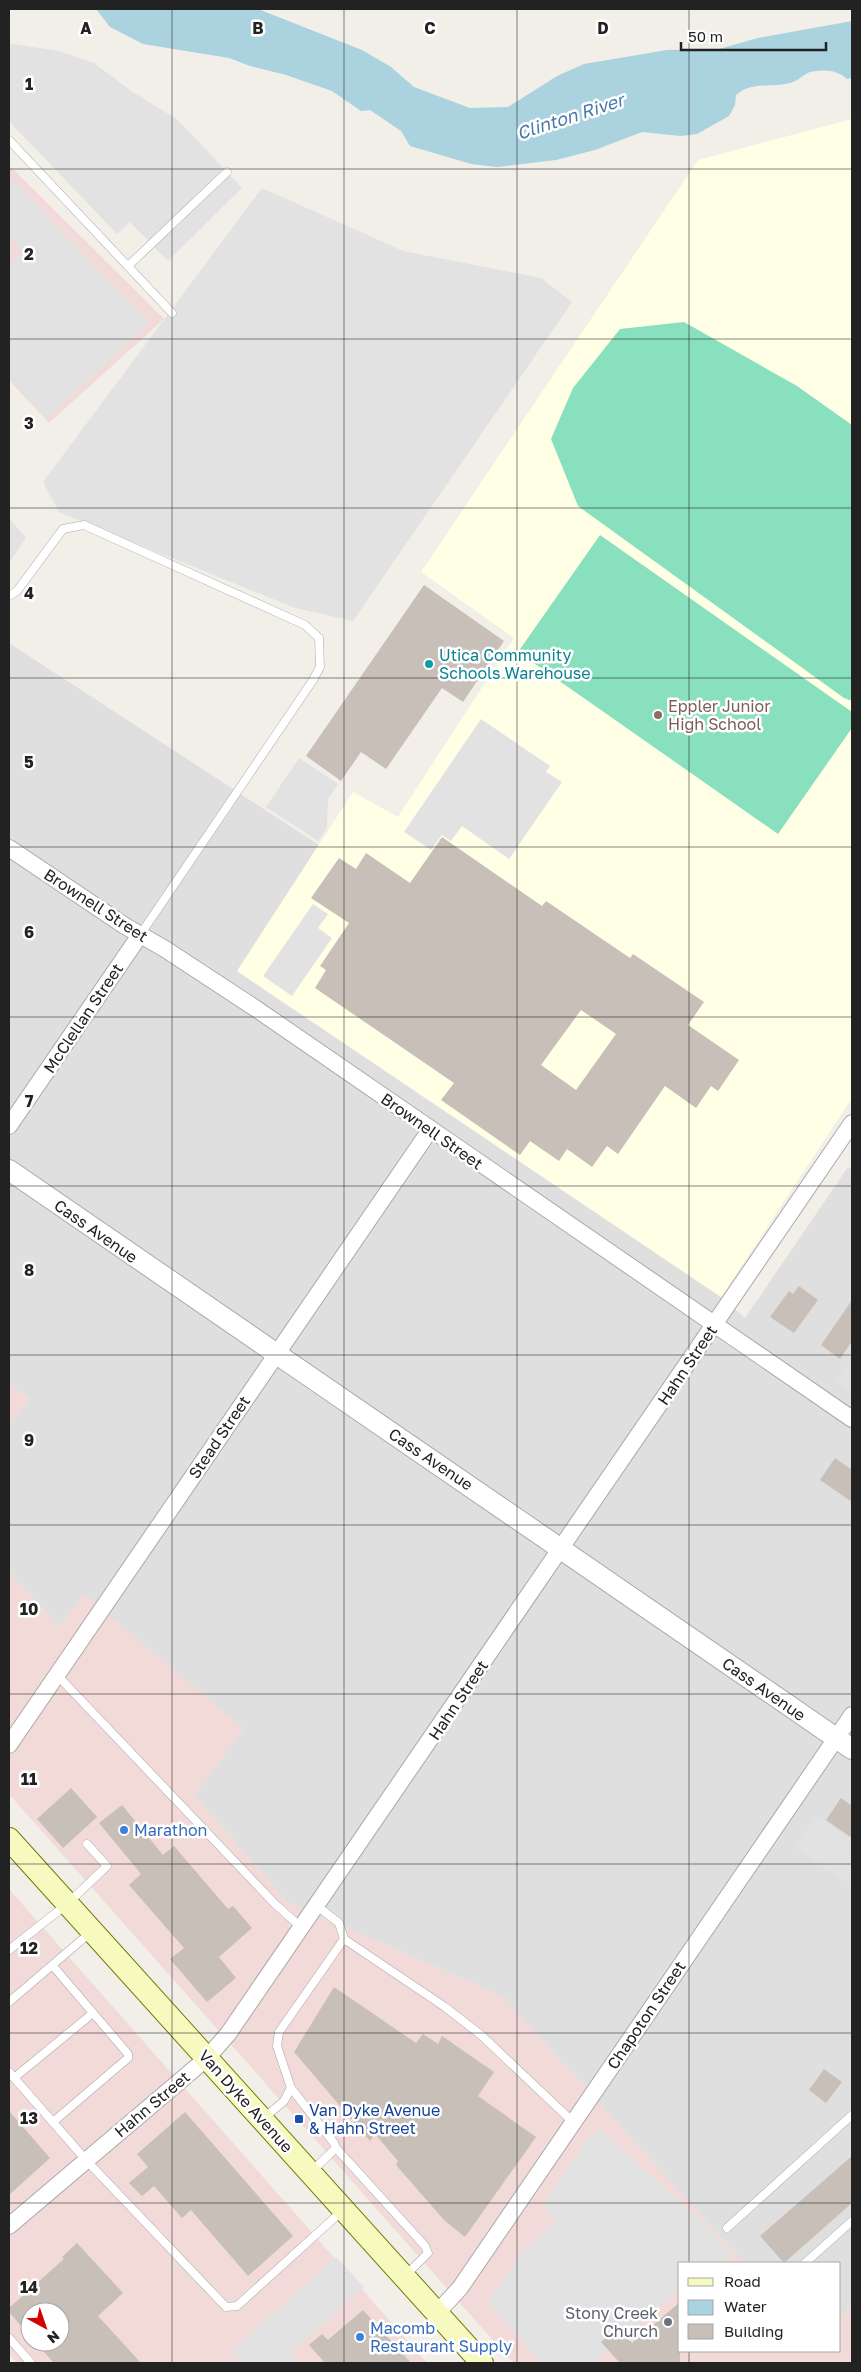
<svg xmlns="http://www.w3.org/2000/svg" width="861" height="2372" font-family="'Golos Text',sans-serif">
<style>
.residential{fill:#e0dfdf}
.commercial{fill:#f2dad9;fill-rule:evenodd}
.education{fill:#ffffe5}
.pitch{fill:#88e0be}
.parking{fill:#e2e2e2}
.water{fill:#aad3df}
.building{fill:#c7bfb8;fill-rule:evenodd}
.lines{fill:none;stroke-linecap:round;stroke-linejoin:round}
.service-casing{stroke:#a9a9a9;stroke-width:9}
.minor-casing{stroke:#a9a9a9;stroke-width:18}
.tertiary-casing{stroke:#a9a9a9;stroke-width:22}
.secondary-casing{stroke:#707d05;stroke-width:24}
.service{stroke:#fff;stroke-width:8}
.minor{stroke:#fff;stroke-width:16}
.tertiary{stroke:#fff;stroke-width:20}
.secondary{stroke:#f7fabf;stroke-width:22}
.grid{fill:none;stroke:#222;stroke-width:1;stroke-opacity:0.55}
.culture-dot{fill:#0f9aa8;stroke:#fff;stroke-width:2}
.education-dot{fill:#8d6e63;stroke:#fff;stroke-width:2}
.shop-dot{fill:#3f7fe0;stroke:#fff;stroke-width:2}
.transit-dot{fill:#1a4fb4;stroke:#fff;stroke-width:2}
.worship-dot{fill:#6b7280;stroke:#fff;stroke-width:2}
.labels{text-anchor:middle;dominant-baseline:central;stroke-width:5;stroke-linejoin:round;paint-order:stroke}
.culture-label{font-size:16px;fill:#0d838f;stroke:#fff;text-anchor:start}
.education-label{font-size:16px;fill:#785e54;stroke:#fff;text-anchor:start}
.street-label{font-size:16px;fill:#222;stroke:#fff}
.shop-label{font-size:16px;fill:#366cbe;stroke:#fff;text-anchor:start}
.transit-label{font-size:16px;fill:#164399;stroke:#fff;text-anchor:start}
.worship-label{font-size:16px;fill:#5b616d;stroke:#fff;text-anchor:end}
.water-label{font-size:18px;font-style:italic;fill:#4a7aab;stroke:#fff}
.grid-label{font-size:16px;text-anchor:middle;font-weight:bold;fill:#222;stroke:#fff;stroke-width:5;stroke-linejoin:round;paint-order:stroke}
</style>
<rect width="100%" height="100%" fill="#f2efe9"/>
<!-- residential -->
<path class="residential" d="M9,643L319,845L238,972L721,1297L745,1318L848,1167L852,1170V2307L840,2317V2263H744L502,1996L287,1902L194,1795L243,1729L85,1595L59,1627L9,1572V1426L30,1398L9,1383Z"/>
<!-- commercial -->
<g class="commercial">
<path d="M9,165L164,319L49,423L9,380Z"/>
<path d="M9,1383L30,1398L9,1426Z"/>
<path d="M9,1572L59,1627L85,1594L243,1729L194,1795L287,1902L502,1996L744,2263H680V2351H840V2317L852,2307V2363H513L9,1794Z"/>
<path d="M9,1889L427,2363H17L9,2354ZM30,2312H60V2342H30Z"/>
</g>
<!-- education -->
<path class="education" d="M852,119V1098L721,1297L237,971L353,792L398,817L514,638L421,572L698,160Z"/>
<!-- pitch -->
<g class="pitch">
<path d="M684,322L797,386L852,425V701L844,698L578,506L551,439L573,388L620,329Z"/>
<path d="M600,535L852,712V728L778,834L518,652Z"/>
</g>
<!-- parking -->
<g class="parking">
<path d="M13,44L59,51L94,63L131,91L178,120L242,188L168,261L130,222L117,234L9,121V45Z"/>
<path d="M9,176L149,323L47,419L9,378V265L23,252L9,237Z"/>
<path d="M262,188L403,251L541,278L572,302L353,621L295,608L59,512L43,482Z"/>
<path d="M9,518L26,538L9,563Z"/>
<path d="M481,719L550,766L546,772L562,782L509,859L462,826L451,841L442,835L431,850L404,832Z"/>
<path d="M299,758L338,784L328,799L327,827L318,841L266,807Z"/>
<path d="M313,904L328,914L318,928L332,938L292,996L263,976Z"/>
<path d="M852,1357V1392L836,1381Z"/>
<path d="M816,1815L852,1840V1886L794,1847Z"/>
<path d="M599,2128L708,2227L732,2255L722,2263H680V2289L594,2363H542L488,2303L522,2251L557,2221L543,2205L587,2140Z"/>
<path d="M336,2257L364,2287L291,2353L299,2363H242L231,2351Z"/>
</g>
<!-- water -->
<path class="water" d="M96,9H258L362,50L391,67L414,87L470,108L508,107L557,76L584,64L667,50L719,49L758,38L852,21V78L847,79C838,70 823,69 810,72C804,74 799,80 793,82C773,89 753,80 736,95L735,105L729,116L697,134L681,136L642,132L595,150L556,160L497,167L471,164L410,146L401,131L370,110L361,111L332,91L286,75L250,66L229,58L143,44L110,27Z"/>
<!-- building -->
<g class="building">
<path d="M424,585L504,641L463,702L442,688L386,769L361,752L341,781L306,756Z"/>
<path d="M442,837L542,906L546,901L630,958L633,954L704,1002L688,1025L739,1060L718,1091L711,1086L696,1108L665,1086L618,1154L607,1146L592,1167L567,1149L559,1161L530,1141L520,1155L441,1100L454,1083L315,988L326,970L320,966L349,923L311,898L339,858L356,869L366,853L410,883ZM581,1010L616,1034L576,1090L541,1065Z"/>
<path d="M799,1286L818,1300L794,1333L770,1317L789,1291L793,1294Z"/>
<path d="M852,1300V1341L840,1359L821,1345Z"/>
<path d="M835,1458L852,1470V1502L820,1480Z"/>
<path d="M71,1788L97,1817L63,1848L37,1819Z"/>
<path d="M841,1798L852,1806V1838L826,1820Z"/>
<path d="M122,1805L163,1855L174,1846L228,1909L233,1906L252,1928L219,1957L236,1978L207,2002L170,1959L184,1948L129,1885L141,1874L99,1823Z"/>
<path d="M334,1987L416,2043L423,2034L438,2044L442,2036L494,2072L478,2096L536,2137L465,2237L444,2220L396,2165L398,2161L375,2134L370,2141L294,2052Z"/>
<path d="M824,2069L842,2082L826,2103L809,2090Z"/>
<path d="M9,2111L50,2158L9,2195Z"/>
<path d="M185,2112L293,2236L248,2276L191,2210L182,2218L154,2186L142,2196L129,2183L148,2167L137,2154Z"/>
<path d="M852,2156V2203L784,2263L760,2236Z"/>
<path d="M77,2243L123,2293L98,2316L141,2363H54L35,2342H60V2312H30V2336L9,2312V2308L64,2259L62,2257Z"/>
<path d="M680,2302V2363H620L601,2342L618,2327L632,2343Z"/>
<path d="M363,2310L411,2363H325L309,2345L322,2334L328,2340Z"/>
</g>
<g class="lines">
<defs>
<g id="service">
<path d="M9,140L172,313"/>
<path d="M128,266L227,172"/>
<path d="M9,596L17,591L63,529L84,525L305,625L319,638L320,667L313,680L140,935"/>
<path d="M57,1675L275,1904L302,1928"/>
<path d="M317,1906L339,1923L344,1939L445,2007L481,2035L573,2122"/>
<path d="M9,1950L67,1904L107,1866L87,1844"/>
<path d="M53,1966L128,2054V2058L53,2122"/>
<path d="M9,2002L91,1932"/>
<path d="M9,2072L86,2160L226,2307L237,2306L342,2211"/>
<path d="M14,2078L93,2013"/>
<path d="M291,2088L334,2143L336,2148L311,2172"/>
<path d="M264,2118L284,2101L291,2088L277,2046L279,2032L344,1939"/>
<path d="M336,2148L425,2246L428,2253L405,2276"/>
<path d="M727,2228L852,2115"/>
<path d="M805,2263L852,2221"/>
<path d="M9,2338L31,2363"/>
</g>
<g id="minor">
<path d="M9,848L125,926L165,949L255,1008L852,1419"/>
<path d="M9,1126L140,935"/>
<path d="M9,1745L430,1130"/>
<path d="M9,2226L207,2058L228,2034L852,1123"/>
<path d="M437,2313L460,2288L852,1715"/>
</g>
<path id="tertiary" d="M9,1170L852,1749"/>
<path id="secondary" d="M9,1839L482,2363"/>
</defs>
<!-- service casing -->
<use href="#service" class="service-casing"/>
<!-- minor casing -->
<use href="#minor" class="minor-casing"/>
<!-- tertiary casing -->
<use href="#tertiary" class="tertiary-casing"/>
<!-- secondary casing -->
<use href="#secondary" class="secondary-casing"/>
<!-- service -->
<use href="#service" class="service"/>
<!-- minor -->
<use href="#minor" class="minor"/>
<!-- tertiary -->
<use href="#tertiary" class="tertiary"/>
<!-- secondary -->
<use href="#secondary" class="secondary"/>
</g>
<!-- grid -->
<path class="grid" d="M172,9V2363M344,9V2363M517,9V2363M689,9V2263M9,169H852M9,339H852M9,508H852M9,678H852M9,847H852M9,1017H852M9,1186H852M9,1355H852M9,1525H852M9,1694H852M9,1864H852M9,2033H852M9,2203H852M689,2351V2363"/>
<!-- markers -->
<circle class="culture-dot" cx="429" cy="664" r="5"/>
<circle class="education-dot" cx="658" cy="715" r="5"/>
<g class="shop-dot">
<circle cx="124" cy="1830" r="5"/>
<circle cx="360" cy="2337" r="5"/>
</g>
<rect class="transit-dot" x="294" y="2114" width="10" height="10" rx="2.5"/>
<circle class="worship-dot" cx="668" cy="2322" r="5"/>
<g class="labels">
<!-- culture labels -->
<g class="culture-label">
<text x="439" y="655">Utica Community<tspan x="439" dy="18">Schools Warehouse</tspan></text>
</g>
<!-- education labels -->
<g class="education-label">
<text x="668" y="706">Eppler Junior<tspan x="668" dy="18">High School</tspan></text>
</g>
<!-- street labels -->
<g class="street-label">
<text transform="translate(96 905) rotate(33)">Brownell Street</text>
<text transform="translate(83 1018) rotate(-56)">McClellan Street</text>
<text transform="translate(432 1131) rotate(35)">Brownell Street</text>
<text transform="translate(96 1231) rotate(35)">Cass Avenue</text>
<text transform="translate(687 1365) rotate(-56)">Hahn Street</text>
<text transform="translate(219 1437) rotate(-56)">Stead Street</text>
<text transform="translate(431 1459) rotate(34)">Cass Avenue</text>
<text transform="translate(764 1689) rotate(35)">Cass Avenue</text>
<text transform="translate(458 1700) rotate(-56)">Hahn Street</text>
<text transform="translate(646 2015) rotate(-56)">Chapoton Street</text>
<text transform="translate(246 2101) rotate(48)">Van Dyke Avenue</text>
<text transform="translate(152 2104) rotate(-40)">Hahn Street</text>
</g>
<!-- shop labels -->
<g class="shop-label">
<text x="134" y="1830">Marathon</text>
<text x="370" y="2328">Macomb<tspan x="370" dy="18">Restaurant Supply</tspan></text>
</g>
<!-- transit labels -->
<g class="transit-label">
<text x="309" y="2110">Van Dyke Avenue<tspan x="309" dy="18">&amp; Hahn Street</tspan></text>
</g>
<!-- worship labels -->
<g class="worship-label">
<text x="658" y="2313">Stony Creek<tspan x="658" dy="18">Church</tspan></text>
</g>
<!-- water labels -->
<g class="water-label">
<text transform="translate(570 116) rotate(-18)">Clinton River</text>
</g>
</g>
<g class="grid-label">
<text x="86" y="34">A</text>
<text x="258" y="34">B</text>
<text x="430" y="34">C</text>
<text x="603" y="34">D</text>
<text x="29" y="90">1</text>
<text x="29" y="260">2</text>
<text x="29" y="429">3</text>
<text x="29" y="599">4</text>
<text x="29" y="768">5</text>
<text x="29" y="938">6</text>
<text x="29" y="1107">7</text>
<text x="29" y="1276">8</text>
<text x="29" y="1446">9</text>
<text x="29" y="1615">10</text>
<text x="29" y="1785">11</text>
<text x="29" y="1954">12</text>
<text x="29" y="2124">13</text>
<text x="29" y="2293">14</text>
</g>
<!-- border -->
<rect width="861" height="2372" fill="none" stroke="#222222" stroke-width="20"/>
<!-- legend -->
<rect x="678" y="2262" width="162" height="90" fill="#ffffff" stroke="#a7a7a7"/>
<rect x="688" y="2278" width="25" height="8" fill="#f7fabf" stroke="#a7a7a7"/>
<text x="724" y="2287" font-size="15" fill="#222222">Road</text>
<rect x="688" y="2300" width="25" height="15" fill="#aad3df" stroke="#a7a7a7"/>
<text x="724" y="2312" font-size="15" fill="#222222">Water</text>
<rect x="688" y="2324" width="25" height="15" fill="#c7bfb8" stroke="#a7a7a7"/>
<text x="724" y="2337" font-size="15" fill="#222222">Building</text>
<!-- north arrow -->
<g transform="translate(45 2327) rotate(140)"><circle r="24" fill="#ffffff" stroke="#a7a7a7"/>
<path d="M0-4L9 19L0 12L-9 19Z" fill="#d40000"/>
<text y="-8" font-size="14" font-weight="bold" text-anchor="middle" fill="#222222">N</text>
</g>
<!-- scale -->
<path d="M681 42v8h145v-8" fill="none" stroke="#222222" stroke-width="2.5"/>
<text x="688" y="42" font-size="15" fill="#222222" stroke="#ffffff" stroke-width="4" paint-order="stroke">50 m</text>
</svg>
